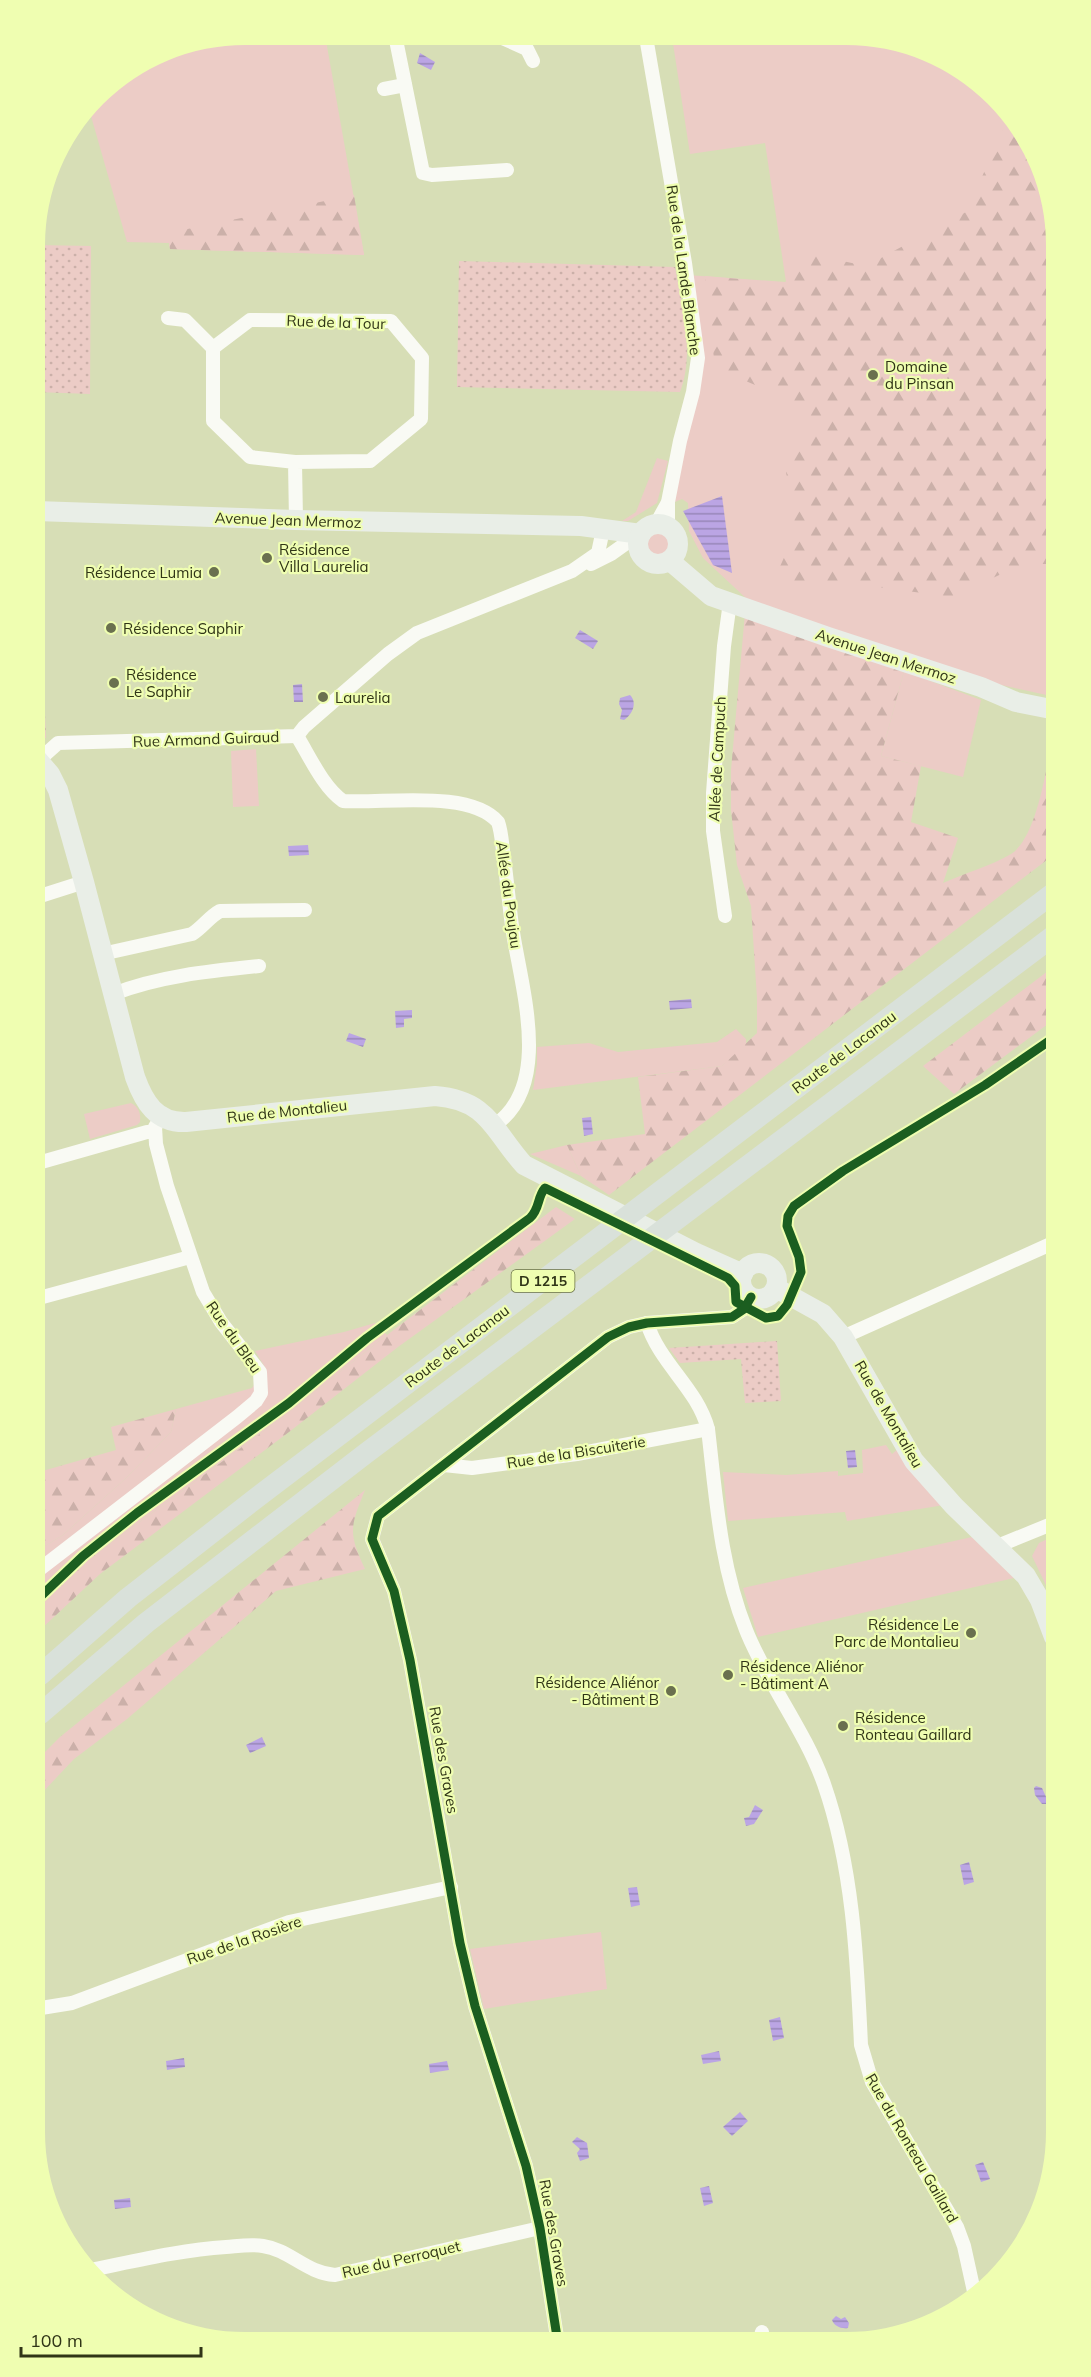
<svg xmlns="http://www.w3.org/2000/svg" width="1091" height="2377" font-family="Mulish,sans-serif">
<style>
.grass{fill:#ecccc6}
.forest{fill:url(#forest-firs)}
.park{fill:url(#park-dots)}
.water{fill:url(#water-rules)}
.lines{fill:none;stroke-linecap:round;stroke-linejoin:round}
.street{stroke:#f9faf4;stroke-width:14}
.secondary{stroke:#e9eee7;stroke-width:20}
.primary{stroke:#d9e1da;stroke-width:21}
.cycleway-casing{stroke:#effeb1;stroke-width:13}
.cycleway{stroke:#1b5e20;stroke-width:9}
.poi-dot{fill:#6a704f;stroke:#effeb1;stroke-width:2}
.labels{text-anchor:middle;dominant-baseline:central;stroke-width:4.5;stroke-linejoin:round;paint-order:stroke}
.shield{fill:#effeb1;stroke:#697145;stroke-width:1.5}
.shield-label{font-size:14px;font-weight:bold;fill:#303517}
.street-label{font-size:15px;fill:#303517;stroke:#effeb1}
.poi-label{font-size:15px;fill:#303517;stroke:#effeb1;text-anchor:start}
</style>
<defs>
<pattern id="forest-firs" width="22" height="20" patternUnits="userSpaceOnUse" patternTransform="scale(1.5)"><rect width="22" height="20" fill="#ecccc6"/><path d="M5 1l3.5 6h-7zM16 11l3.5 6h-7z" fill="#cbb0a9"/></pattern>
<pattern id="park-dots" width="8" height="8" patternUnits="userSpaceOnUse" patternTransform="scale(1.5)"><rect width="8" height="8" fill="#ecccc6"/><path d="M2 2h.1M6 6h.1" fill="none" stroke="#cbb0a9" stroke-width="1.8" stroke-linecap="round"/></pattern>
<pattern id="water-rules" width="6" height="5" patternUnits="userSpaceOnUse" patternTransform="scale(1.5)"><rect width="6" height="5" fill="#bba5e4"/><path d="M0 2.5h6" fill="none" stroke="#9887b8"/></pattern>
</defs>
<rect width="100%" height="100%" fill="#d7deb6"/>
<!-- grass -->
<g class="grass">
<path d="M245,35H325L364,255L170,249L169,243L127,242L89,109L106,87L165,50Z"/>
<path d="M672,37L887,38L985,87L1021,128L1049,190L1051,696L997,684L749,601L703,558L689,531L688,503L682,499L675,502L693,392L687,275L786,282L765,143L690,154Z"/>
<path d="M657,458L668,461L657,503L628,521H622L636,512Z"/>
<circle cx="658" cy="543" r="12"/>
<path d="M904,671L981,700L963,777L881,756Z"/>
<path d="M256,749L259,806L233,807L231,751Z"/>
<path d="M736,1029L746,1039V1046L722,1066L533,1090L537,1064V1047L589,1043L618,1052L717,1042Z"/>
<path d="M131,1103C139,1107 141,1114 140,1122L137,1125L90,1139L84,1114Z"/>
<path d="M567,1145L581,1176L530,1154Z"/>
<path d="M375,1323L387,1335L279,1420L88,1560L40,1604V1549L63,1535L126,1478L171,1432L176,1409L252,1388L266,1369L255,1351L344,1332Z"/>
<path d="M886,1445L892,1454L898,1449L944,1505L847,1521L845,1512L728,1521L723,1472L786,1475L838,1471V1476L863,1473L862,1450Z"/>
<path d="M1054,1536V1602L1032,1556L1039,1543Z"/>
<path d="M972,1537L1014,1578L758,1637L743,1588Z"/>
<path d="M601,1932L607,1989L484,2009L470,1949Z"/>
</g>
<!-- forest -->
<g class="forest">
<path d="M1010,115L1021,128L1049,190L1051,564H1023L952,597L862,585L773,582L796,531L786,472L809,427L795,402L715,368L705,276L785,283L800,252L866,266L966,212Z"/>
<path d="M354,195L364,255L170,249L168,233Z"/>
<path d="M745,613L904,671L881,756L921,766L911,822L958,838L943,883C965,873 991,866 1011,854C1036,838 1045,774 1051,747L1052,856L609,1195L581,1176L567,1145L645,1134L638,1077L722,1066L757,1033V998L751,906L737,865L731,810V770Z"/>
<path d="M1052,968V1021L954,1094L923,1066Z"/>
<path d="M556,1207L575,1219L398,1347L289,1432L100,1574L40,1630V1604L88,1560L279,1420L387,1335Z"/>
<path d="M176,1409L171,1432L126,1478L63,1535L40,1549L39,1472L116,1450L111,1427Z"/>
<path d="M365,1490C350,1527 348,1533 365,1569L276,1591L127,1719L74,1759L40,1795V1757L60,1737Z"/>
</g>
<!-- park -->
<g class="park">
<path d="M35,245L91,246L90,394L36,392Z"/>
<path d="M459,261L675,267C682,306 695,353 680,392L457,387Z"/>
<path d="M36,523H37L46,738L37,737Z"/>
<path d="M777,1341L781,1401L745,1403L741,1359L680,1363L669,1348Z"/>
</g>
<!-- water -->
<g class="water">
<path d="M420,53L435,62L431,70L417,63Z"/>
<path d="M722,496L732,573L713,565L683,511Z"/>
<path d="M580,630L598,641L593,649L575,638Z"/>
<path d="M302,684L303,702H294L293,685Z"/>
<path d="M630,695C638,703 632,715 624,720L620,719L622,710L619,704L620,698Z"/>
<path d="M308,845L309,855L289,856L288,846Z"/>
<path d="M691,999L692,1008L670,1010L669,1001Z"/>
<path d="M412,1010V1018L404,1019V1027L396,1028L395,1011Z"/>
<path d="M349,1033L366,1039L363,1047L346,1041Z"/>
<path d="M591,1117L593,1134L584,1136L582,1118Z"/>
<path d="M855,1450L857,1467L848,1468L846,1451Z"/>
<path d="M262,1737L266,1746L250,1753L246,1745Z"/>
<path d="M1036,1786L1042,1788L1047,1799L1046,1804H1042L1035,1795L1034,1788Z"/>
<path d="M755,1805L763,1810L754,1824L746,1826L744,1818L749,1817Z"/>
<path d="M969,1862L974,1882L964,1885L960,1865Z"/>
<path d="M637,1887L640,1905L631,1907L628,1888Z"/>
<path d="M780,2017L784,2038L773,2041L769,2020Z"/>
<path d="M719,2051L721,2061L703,2064L701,2055Z"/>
<path d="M184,2058L185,2067L167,2070L166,2061Z"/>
<path d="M447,2061L449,2070L430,2073L429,2064Z"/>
<path d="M740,2112L748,2121L732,2136L723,2127Z"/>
<path d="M577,2137L587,2143L589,2158L580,2161L577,2153L580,2149L572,2142Z"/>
<path d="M983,2162L990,2179L981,2182L975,2165Z"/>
<path d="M709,2186L713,2203L704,2206L700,2188Z"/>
<path d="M130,2198L131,2207L115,2209L114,2200Z"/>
<path d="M836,2316L841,2319L845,2317L849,2323L848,2328C841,2329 834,2326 832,2320Z"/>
</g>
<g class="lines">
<!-- street -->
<g class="street">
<path d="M395,35L423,173L432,175L507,170"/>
<path d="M498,36L527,49L533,61"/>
<path d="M646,37L685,263L698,358L693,392L680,441L668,502V526"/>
<path d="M384,89L405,85"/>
<path d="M168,318L185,320L213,348"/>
<path d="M295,462L370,461L421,419L422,358L391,321L250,320L213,348V421L250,457L295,462L296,520"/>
<path d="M656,524L667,504"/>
<path d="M591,564L611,554L625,544"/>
<path d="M297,736C310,757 323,787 343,801C384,804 469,789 498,822C502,833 502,846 504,858C507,881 509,903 512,926C520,984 554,1084 495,1125"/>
<path d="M39,760L58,743L297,736L304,727L388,654L417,633L572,571L598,553L601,539"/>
<path d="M37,897L84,882"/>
<path d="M725,916L713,831V793L724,646L730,602"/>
<path d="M102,954L192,934C203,927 209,917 220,911L305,910"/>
<path d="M113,994C159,976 210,971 259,966"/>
<path d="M1053,1150V1161"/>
<path d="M38,1163L147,1132H154"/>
<path d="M39,1298L190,1257"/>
<path d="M647,1323C660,1364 697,1388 708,1429C716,1497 720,1565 746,1630C767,1683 805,1730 824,1784C853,1867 857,1958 861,2045L872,2082L957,2227L964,2246L975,2296"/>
<path d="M843,1337L1053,1243"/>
<path d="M444,1465L472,1468L577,1454L708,1429"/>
<path d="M995,1547L1054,1523"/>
<path d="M40,1569L237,1417L256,1401L261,1393L260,1372L221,1322L203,1292L167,1186L156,1144L155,1127L162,1116"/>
<path d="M41,2008L72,2003L289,1922L451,1887"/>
<path d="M90,2270C135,2261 180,2250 226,2247C239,2246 251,2244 263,2246C290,2250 306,2273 335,2275L540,2228"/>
<path d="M761,2336L762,2332"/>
<path d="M557,2337L540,2228L526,2166L475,2006L460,1943L410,1660L394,1591L372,1539L378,1516L608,1337L629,1327L647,1323L732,1317L744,1309L751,1297"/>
</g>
<!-- secondary -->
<g class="secondary">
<path d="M36,511L296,520L581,526L641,534"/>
<circle cx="658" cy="544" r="20"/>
<path d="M670,561L711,596L828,637L981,687L1016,702L1051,709"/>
<path d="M37,759L50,774L58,790L84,882L135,1077C144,1102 156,1123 186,1122L435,1096C489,1100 493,1131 524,1165L696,1253L743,1274"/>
<circle cx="759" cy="1281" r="18"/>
<path d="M776,1288L823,1314L843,1337L914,1461L954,1506L1026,1576L1040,1600L1054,1637"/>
</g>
<!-- primary -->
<g class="primary">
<path d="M40,1675L128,1598L255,1499L1052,894"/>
<path d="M40,1714L146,1623L365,1454L1052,937"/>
</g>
<defs>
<g id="cycleway">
<path d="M40,1597L83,1556L137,1513L289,1403L367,1338L530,1218C540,1209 537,1197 545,1188L728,1278L735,1286L736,1302L766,1318L778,1316L787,1305L801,1272L799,1257L787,1226L788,1216L794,1206L843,1171L985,1085L1052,1039"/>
<path d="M557,2337L540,2228L526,2166L475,2006L460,1943L410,1660L394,1591L372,1539L378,1516L608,1337L629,1327L647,1323L732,1317L744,1309L751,1297"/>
</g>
</defs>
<!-- cycleway casing -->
<use href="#cycleway" class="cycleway-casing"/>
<!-- cycleway -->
<use href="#cycleway" class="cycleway"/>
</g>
<!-- markers -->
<g class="poi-dot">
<circle cx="873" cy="375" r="6"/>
<circle cx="267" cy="558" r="6"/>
<circle cx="214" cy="572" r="6"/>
<circle cx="111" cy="628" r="6"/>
<circle cx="114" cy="683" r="6"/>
<circle cx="323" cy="697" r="6"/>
<circle cx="971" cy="1633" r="6"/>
<circle cx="728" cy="1675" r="6"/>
<circle cx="671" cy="1691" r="6"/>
<circle cx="843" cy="1726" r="6"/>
</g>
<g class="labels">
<!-- shield labels -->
<rect class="shield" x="511.5" y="1270" width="63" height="22" rx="4.5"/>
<g class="shield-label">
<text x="543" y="1281">D 1215</text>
</g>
<!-- street labels -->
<g class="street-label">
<text transform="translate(684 270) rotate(82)">Rue de la Lande Blanche</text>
<text transform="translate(336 322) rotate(2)">Rue de la Tour</text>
<text transform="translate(288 520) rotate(2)">Avenue Jean Mermoz</text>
<text transform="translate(886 656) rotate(18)">Avenue Jean Mermoz</text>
<text transform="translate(206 739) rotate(-2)">Rue Armand Guiraud</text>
<text transform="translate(717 759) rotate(-87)">Allée de Campuch</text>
<text transform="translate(509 895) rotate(82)">Allée du Poujau</text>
<text transform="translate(844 1052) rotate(-37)">Route de Lacanau</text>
<text transform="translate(287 1111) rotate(-6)">Rue de Montalieu</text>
<text transform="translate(234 1337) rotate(55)">Rue du Bleu</text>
<text transform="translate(457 1346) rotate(-37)">Route de Lacanau</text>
<text transform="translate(889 1414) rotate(60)">Rue de Montalieu</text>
<text transform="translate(576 1452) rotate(-9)">Rue de la Biscuiterie</text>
<text transform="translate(444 1760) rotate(80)">Rue des Graves</text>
<text transform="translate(244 1940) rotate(-19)">Rue de la Rosière</text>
<text transform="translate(912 2148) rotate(60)">Rue du Ronteau Gaillard</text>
<text transform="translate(554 2233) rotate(80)">Rue des Graves</text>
<text transform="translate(401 2259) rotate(-13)">Rue du Perroquet</text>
</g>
<!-- poi labels -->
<g class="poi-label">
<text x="885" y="366">Domaine<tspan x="885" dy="17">du Pinsan</tspan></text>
<text x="279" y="549">Résidence<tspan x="279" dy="17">Villa Laurelia</tspan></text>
<text x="202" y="572" text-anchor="end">Résidence Lumia</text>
<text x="123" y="628">Résidence Saphir</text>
<text x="126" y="674">Résidence<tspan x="126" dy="17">Le Saphir</tspan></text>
<text x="335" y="697">Laurelia</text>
<text x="959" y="1624" text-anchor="end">Résidence Le<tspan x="959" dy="17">Parc de Montalieu</tspan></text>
<text x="740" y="1666">Résidence Aliénor<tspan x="740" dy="17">- Bâtiment A</tspan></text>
<text x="659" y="1682" text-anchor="end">Résidence Aliénor<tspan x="659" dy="17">- Bâtiment B</tspan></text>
<text x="855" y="1717">Résidence<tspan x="855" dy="17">Ronteau Gaillard</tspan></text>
</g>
</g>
<!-- crop -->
<path d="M0 0H1091V2377H0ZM245 45H846A200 200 0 0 1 1046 245V2132A200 200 0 0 1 846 2332H245A200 200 0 0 1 45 2132V245A200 200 0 0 1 245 45Z" fill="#effeb1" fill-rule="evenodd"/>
<!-- scale -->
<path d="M21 2347v9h180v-9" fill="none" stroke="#303517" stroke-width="3"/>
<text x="30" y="2347" font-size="18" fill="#303517" stroke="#effeb1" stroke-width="4.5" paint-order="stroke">100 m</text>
</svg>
